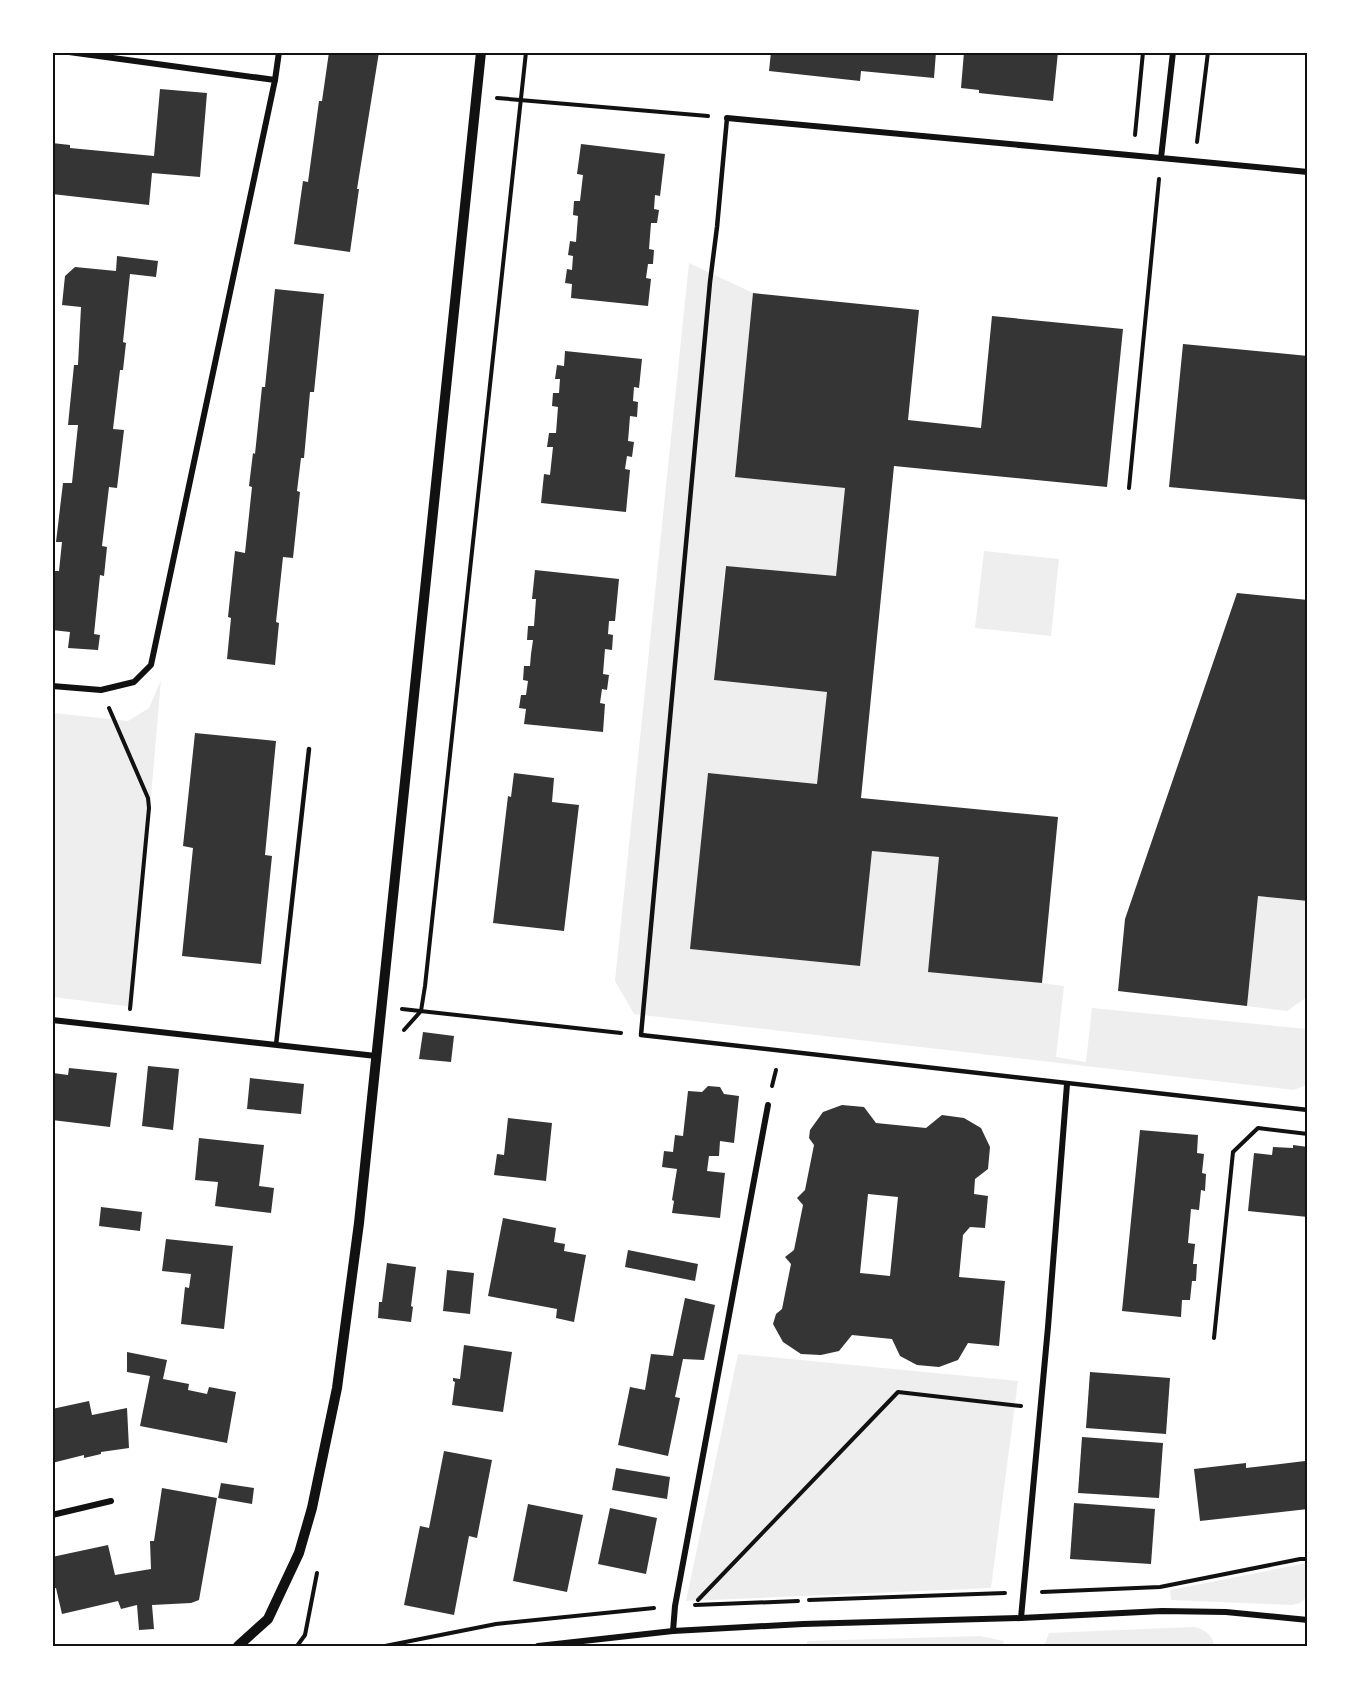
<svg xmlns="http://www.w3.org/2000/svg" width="1360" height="1699" font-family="'Exo 2',sans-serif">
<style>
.green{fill:#eee}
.building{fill:#353535;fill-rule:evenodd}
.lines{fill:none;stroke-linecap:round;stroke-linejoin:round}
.path{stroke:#111;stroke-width:4}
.service{stroke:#111;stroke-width:4.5}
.minor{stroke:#111;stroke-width:6}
.tertiary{stroke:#111;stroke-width:10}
.neatline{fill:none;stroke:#111;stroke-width:2}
</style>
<rect width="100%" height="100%" fill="#fff"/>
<!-- green -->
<g class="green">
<path d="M689,263L753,293L735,477L845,488L836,576L725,566L714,680L827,692L817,784L708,773L691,949L860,966L872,851L939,857L1042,983L1064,986L1056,1057L1086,1062L1092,1008L1307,1029V1085L1293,1090L634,1014L615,981Z"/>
<path d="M984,551L1059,559L1051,636L975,628Z"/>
<path d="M161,680L133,1007L53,997V713L128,721L149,708Z"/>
<path d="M1258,896L1307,901V997L1287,1011L1247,1006Z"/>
<path d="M738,1354L1018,1381L991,1588L686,1601Z"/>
<path d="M1307,1563V1597L1300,1603L1292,1605L1171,1600L1170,1590Z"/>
<path d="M1192,1627C1202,1627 1214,1636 1214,1646H1044L1049,1633Z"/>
<path d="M980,1636L1004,1641L1002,1646H807V1641Z"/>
</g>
<!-- building -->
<g class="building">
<path d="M329,52H379L357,189H359L350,252L294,244L303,181L308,182L319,101H322Z"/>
<path d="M771,52H936L934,78L861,71L860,81L769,71Z"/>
<path d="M964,52H1058L1053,101L979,93V90L961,88Z"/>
<path d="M160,89L207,93L200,177L152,173L149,205L52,194V143L70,145V148L154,156Z"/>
<path d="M581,144L665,154L660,196L655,195L654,209L659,210L657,223H651L649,249L654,250L653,264H648L646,278L651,279L648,306L571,298L572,284L565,283L567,269L572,270L573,256L568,255L570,241L576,242L578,216L573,215L574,201H580L583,175L577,174Z"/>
<path d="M117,256L158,261L156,277L130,274L123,342L126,343L123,370H120L113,429L124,430L117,488L109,487L102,546L107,547L104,576L100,575L94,634L100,635L98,650L68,648L70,632L52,630L54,571H59L62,542H56L63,483H72L78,425H68L74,365H78L81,307L62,305L65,276L75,267L116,271Z"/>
<path d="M275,289L324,294L314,392H310L304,458H301L297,491L300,492L293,558L283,557L276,622L279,623L275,665L227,659L231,618L228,617L235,551L245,553L252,487L249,486L253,453L255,454L262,387H265Z"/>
<path d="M753,293L919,310L908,420L981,428L992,316L1123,329L1107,487L894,466L861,798L1058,817L1042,983L928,972L939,857L872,851L860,966L690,949L708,773L817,784L827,692L714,680L726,566L836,576L845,488L735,477Z"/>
<path d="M1183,344L1308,356V500L1169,487Z"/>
<path d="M565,351L642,359L639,388L634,387L633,401L638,402L637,417L630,416L629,429L628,441L634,442L632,457L627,456L625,469L630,470L626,512L541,503L544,474L550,475L553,447H547L549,433H556L558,407L552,406L553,393H559L560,379H555L557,365L564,366Z"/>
<path d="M535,570L619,579L615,621H609L608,634L613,635L612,650L605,649L603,674L609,675L607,690L602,689L600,703L605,704L603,732L524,724L526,709L519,708L521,695H526L528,681L523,680L524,666H530L531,654L533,640H527L528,626H534L536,599H532Z"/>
<path d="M1237,593L1308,600V901L1258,896L1247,1006L1118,991L1125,919Z"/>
<path d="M195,733L276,741L265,855L272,856L261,964L182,956L193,848L183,846Z"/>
<path d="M514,773L554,778L552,802L579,805L564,931L493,923L508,796L511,797Z"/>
<path d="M423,1032L454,1036L451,1062L419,1059Z"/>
<path d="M148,1066L179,1069L173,1130L142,1126Z"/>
<path d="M69,1068L117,1073L110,1127L52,1120L53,1073L68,1075Z"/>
<path d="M250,1078L304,1084L301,1114L247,1109Z"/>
<path d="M708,1086L720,1087L724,1094L739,1096L734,1143L720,1141L719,1156H709L707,1171L725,1173L720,1218L672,1213L674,1201L672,1200L677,1169L662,1167L664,1151L673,1152L675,1135L683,1136L688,1091L702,1092Z"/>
<path d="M842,1105L864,1107L876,1123L926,1128L942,1115L964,1118L981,1128L990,1147L988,1169L975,1179L974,1194L988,1196L985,1228L970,1227L963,1235L959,1277L1005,1281L999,1346L968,1343L958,1360L939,1367L917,1365L900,1356L892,1339L852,1335L839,1351L821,1355L801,1354L783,1342L773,1324L776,1314L782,1309L791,1264L785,1257L794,1250L803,1205L797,1198L805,1190L814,1145L809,1138L810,1130L823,1112ZM868,1194L898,1197L890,1276L860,1273Z"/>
<path d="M508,1118L552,1123L546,1181L494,1175L497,1154L504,1155Z"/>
<path d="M1140,1130L1198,1135L1197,1153L1204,1154L1202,1173L1206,1174L1205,1191L1201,1190L1199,1210L1191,1209L1188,1243L1195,1244L1193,1264H1197L1196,1281H1192L1190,1300H1182L1181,1317L1122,1311Z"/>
<path d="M199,1138L264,1145L259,1186L274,1188L271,1213L215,1206L218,1182L195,1180Z"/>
<path d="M1293,1145L1308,1147V1217L1248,1211L1254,1153L1272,1155L1273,1147L1293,1148Z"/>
<path d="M101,1207L142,1212L140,1231L99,1226Z"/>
<path d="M503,1218L556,1228L554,1242L565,1244L564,1251L586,1255L574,1322L556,1318L557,1309L488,1296Z"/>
<path d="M166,1239L233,1246L224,1329L181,1324L185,1287L189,1288L191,1274L162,1271Z"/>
<path d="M628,1250L698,1264L695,1281L625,1267Z"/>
<path d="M387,1263L416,1267L411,1306L413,1307L411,1322L378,1318L379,1302H382Z"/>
<path d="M447,1270L474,1273L470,1314L443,1311Z"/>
<path d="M685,1298L715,1305L704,1360L683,1359L675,1397L680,1398L668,1456L618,1445L630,1387L645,1390L651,1354L673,1356Z"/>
<path d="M464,1345L512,1352L503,1412L452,1405L455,1382L453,1381V1378L460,1379Z"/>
<path d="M127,1352L167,1360L163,1379L189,1384L188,1390L207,1394L209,1387L236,1392L227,1443L140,1426L150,1376L127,1372Z"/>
<path d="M1090,1372L1170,1378L1166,1434L1086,1428Z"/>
<path d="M89,1401L92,1415L127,1408L129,1448L101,1452V1454L84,1458V1455L52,1463V1409Z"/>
<path d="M1082,1437L1163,1443L1159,1498L1078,1493Z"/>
<path d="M444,1451L492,1460L477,1538L469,1536L454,1615L404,1605L420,1526L429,1528Z"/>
<path d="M1305,1461L1308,1509L1200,1521L1194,1469L1246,1463V1468Z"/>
<path d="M616,1468L670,1477L667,1499L612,1490Z"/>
<path d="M221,1483L254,1488L252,1504L218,1498Z"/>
<path d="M162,1488L217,1498L199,1600L191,1603L152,1605L154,1629L139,1630L137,1605L121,1609L118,1601L62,1614L56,1588L52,1589V1557L108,1545L115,1575L151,1569L150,1541H154Z"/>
<path d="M1074,1503L1155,1509L1151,1564L1070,1559Z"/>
<path d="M528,1504L583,1515L567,1592L513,1581Z"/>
<path d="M610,1508L657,1518L646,1574L598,1564Z"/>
</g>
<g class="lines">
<!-- path -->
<g class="path">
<path d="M497,98L708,116"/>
<path d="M1135,135L1143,52"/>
<path d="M1197,142L1208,52"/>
<path d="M1129,488L1159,179"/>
<path d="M109,708L148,798L149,808L130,1009"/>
<path d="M402,1009L621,1033"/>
<path d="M404,1030L421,1011L425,986L526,52"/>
<path d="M772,1086L776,1070"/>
<path d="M1214,1338L1233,1152L1258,1128L1308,1134"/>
<path d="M1042,1592L1160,1587L1300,1559H1308"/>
<path d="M698,1600L898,1392L1021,1406"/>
<path d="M809,1600L1005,1593"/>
<path d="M695,1605L798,1601"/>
<path d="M297,1646L305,1635L317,1573"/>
<path d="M385,1646L496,1624L654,1608"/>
</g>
<!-- service -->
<g class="service">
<path d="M727,118L717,227L710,282L641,1035L1308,1110"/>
<path d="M276,1045L309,749"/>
</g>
<!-- minor -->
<g class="minor">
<path d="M1173,52L1161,158L1308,172"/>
<path d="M275,80L279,52"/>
<path d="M727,118L1161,158"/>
<path d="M52,686L101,690L134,682L151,665L275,80L69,52"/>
<path d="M52,1020L376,1056"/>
<path d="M52,1515L111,1501"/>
<path d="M1021,1618L1048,1327L1067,1084"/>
<path d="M673,1631L675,1606L768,1105"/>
<path d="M538,1646L673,1631L803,1624L1021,1618L1162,1611L1226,1612L1308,1620"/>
</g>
<!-- tertiary -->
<path class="tertiary" d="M238,1646L268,1619L299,1553L312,1508L337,1388L359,1223L481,52"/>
</g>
<!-- border -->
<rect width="1360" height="1699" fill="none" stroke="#ffffff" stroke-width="108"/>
<rect x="54" y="54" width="1252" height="1591" class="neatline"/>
</svg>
